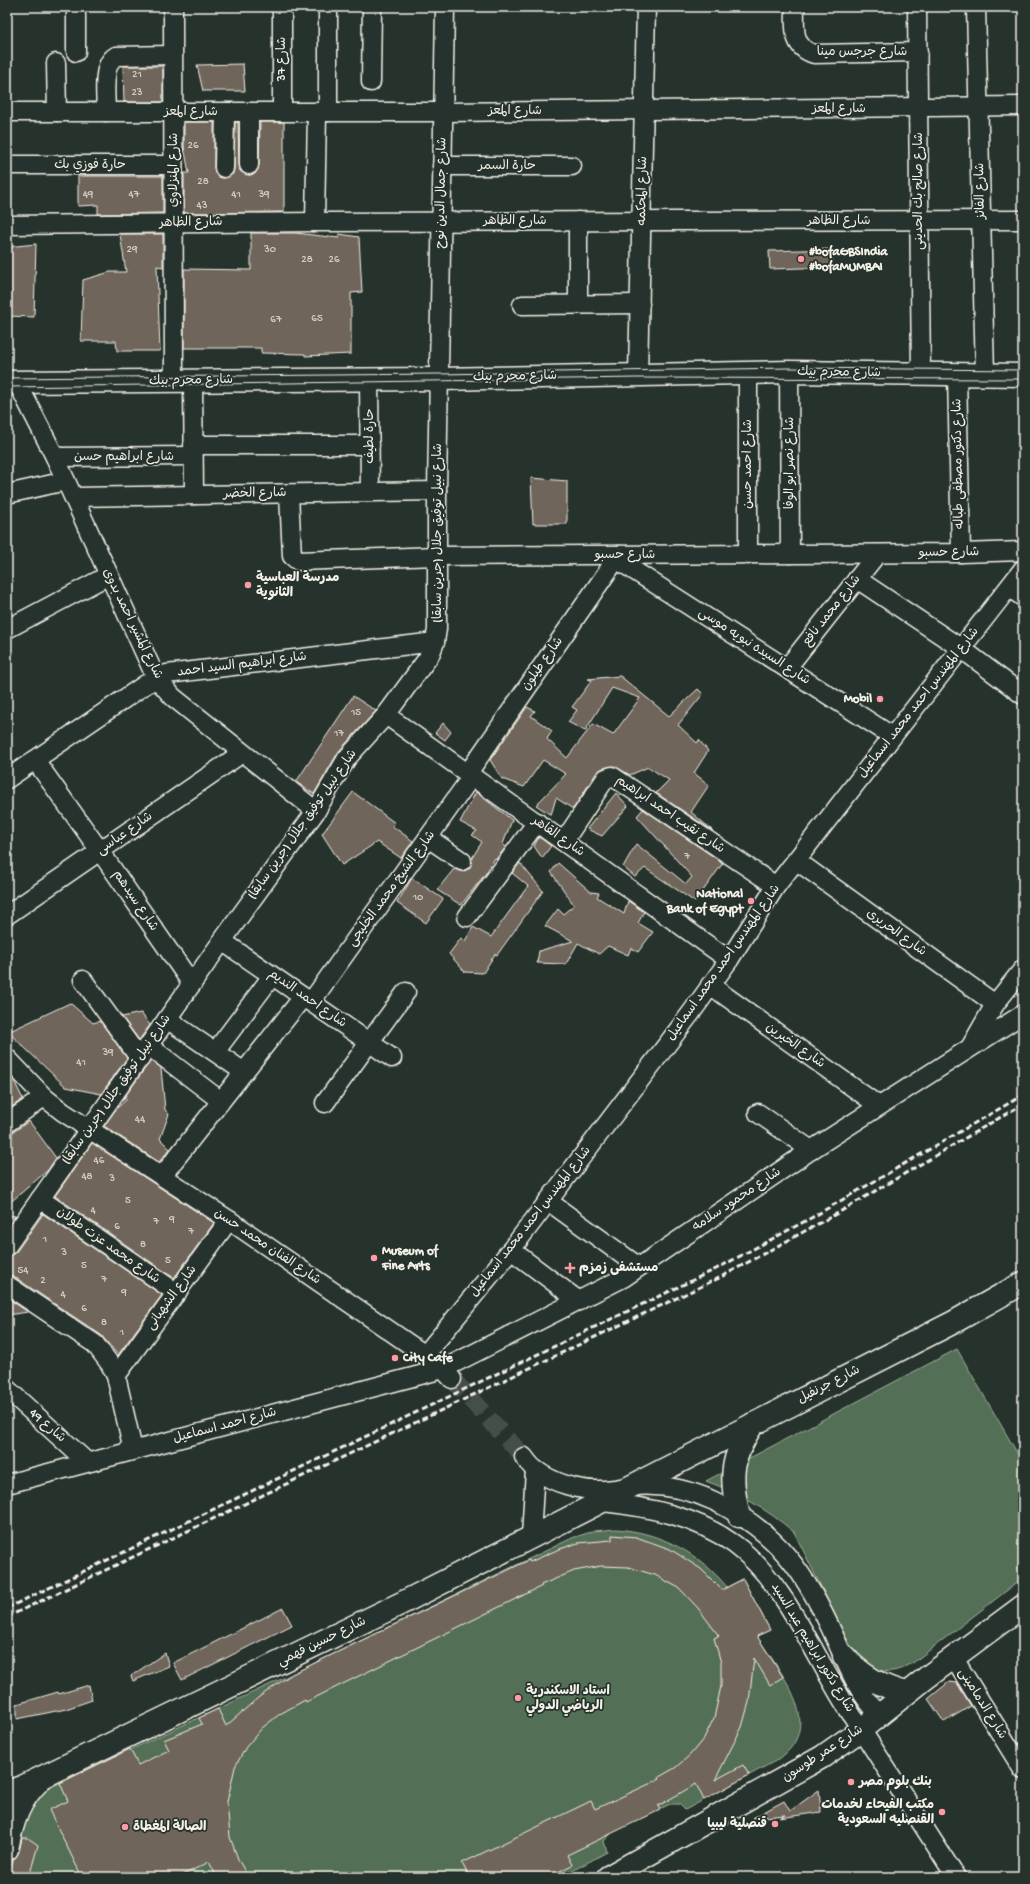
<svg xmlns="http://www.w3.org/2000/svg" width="1030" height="1884" font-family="'Gochi Hand','Playpen Sans Arabic',sans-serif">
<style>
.green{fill:#526f57;stroke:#a3b0a0}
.building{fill:#70655a;stroke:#f4f1e8}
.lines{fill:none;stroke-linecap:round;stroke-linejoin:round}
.minor-tunnel{stroke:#455049;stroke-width:18;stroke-dasharray:18 9;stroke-linecap:butt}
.minor-casing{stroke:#f4f1e8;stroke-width:21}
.major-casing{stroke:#f4f1e8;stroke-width:25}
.minor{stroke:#26332d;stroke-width:18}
.major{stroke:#26332d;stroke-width:22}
.tram{stroke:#f4f1e8;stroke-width:1}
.rail{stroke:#f4f1e8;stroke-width:3;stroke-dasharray:6 3;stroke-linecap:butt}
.poi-dot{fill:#ff9aa2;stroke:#26332d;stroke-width:1.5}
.labels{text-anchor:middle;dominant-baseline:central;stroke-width:3.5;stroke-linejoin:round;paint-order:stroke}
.number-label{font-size:11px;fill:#d3cec4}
.street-label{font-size:13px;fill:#f4f1e8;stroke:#26332d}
.poi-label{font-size:13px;font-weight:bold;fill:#f4f1e8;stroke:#26332d;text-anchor:start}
</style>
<rect width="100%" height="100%" fill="#26332d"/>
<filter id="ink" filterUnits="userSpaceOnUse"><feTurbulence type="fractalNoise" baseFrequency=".025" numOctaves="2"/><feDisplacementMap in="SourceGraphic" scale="8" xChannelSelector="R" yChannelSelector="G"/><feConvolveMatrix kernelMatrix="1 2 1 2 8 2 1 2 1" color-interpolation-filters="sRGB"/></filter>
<g filter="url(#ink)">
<!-- green -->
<g class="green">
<path d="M957,1349L1023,1463V1578L914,1662C891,1676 879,1674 857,1659L794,1532C766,1509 741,1494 706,1481Z"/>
<path d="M616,1529C660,1532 699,1553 727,1587L743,1579L770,1630L757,1636C780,1673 827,1724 779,1759L685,1810L679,1804H670L613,1832L604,1841L607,1852L561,1877H9C17,1843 20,1808 51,1787L292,1674L572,1538L594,1531Z"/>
</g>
<!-- building -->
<g class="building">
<path d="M243,64L245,91H203L197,65Z"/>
<path d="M123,66H163V102H124Z"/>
<path d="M184,122H214V168L218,177L224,178L233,174L234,169L235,122H238L239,165L240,171L249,175L255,174L259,165L260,122H284V212L184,213V173H189L184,147Z"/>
<path d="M78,176H163V213L98,214V205L78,206Z"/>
<path d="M251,233H295L339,238V234L359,237L362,292L351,293V354L305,356V354L261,353V348H184V269L251,270Z"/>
<path d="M120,234H163V267L157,266L160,351H117L116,341H81L83,280L110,272H126Z"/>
<path d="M36,244L34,317L7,316V247Z"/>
<path d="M832,249L833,267L770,269L769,251Z"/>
<path d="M531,478L567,481V524H533Z"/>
<path d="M620,676L669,716L698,689L703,694L678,725L697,743L699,740L708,751L694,773L709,785L691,812L713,831L656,793L669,780L648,767L630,775L614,766L603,768L597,772L573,809L556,798L551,815L536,805L566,774L543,760L524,787L502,779L490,760L527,707L535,711L531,716L552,731L547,739L567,758L593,724L613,735L640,698L612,688L585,731L568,722L577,710L572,707L592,680L588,679Z"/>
<path d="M353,696L376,711L339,751L314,794L296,782Z"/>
<path d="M443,723L451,732L445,740L435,733Z"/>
<path d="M353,792L395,823L392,826L413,841L401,858L377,842L342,865L322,834Z"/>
<path d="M476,792L512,820L503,844L506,847L496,859L495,858L486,873L461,905L437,890L454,869L463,872L470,867L472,858L482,842L472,835L477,831L460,822Z"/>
<path d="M616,793L628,806L602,836L587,829Z"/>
<path d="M643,809L723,863L695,902L645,868L635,877L623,867L636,844L686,884L692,877L637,816Z"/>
<path d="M539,837L551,846L542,858L534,846Z"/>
<path d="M520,863L543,891L497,955L495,954L483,973L465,972L449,954L461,938L465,941L473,927L491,937L528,886L512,873Z"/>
<path d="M558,863L591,892L599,893L597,897L624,914L628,901L644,912L638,923L653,932L638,952L631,948L628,955L608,946L599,954L578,943L566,964L537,963L539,951L573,941L545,926L558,909L563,914L574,905L551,872Z"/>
<path d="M412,878L443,899L426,923L397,903Z"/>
<path d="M70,1003L93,1023L100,1021L127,1058L101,1094L66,1087L8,1032Z"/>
<path d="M141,1013L150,1025L139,1040L122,1017Z"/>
<path d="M151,1060L161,1068L165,1110L169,1114L160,1139L170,1149L159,1162L104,1126L116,1109L127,1099L124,1098Z"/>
<path d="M7,1073L13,1079L23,1099L7,1110Z"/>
<path d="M29,1121L56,1158L48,1170L7,1205V1133L13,1132Z"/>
<path d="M92,1143L214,1223L174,1278L55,1196Z"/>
<path d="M43,1214L162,1295L118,1355L101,1335L13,1276L7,1275V1256L16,1252Z"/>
<path d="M7,1215L15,1216L7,1228Z"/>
<path d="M7,1298L28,1312L7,1315Z"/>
<path d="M612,1535L636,1537L670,1549L701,1569L722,1590L743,1579L770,1630L757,1636L783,1677L770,1685L754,1658L749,1702L742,1727L715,1780L743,1765L749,1775L704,1800L696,1784L658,1806L660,1810L567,1855L572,1865L548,1877H469L462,1863L591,1801L595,1809L660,1779L659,1777L675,1768L690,1755L704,1738L714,1718L721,1686V1663L714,1638L719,1636L698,1608L679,1588L655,1575L628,1567L601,1566L574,1571L541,1585L542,1586L306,1702L305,1700L280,1714L262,1728L246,1747L235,1767L227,1802L230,1837L238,1859L248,1877H217L209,1862L179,1877H82L49,1810L68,1801L60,1783L130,1749L138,1765L169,1750L164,1740L202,1724L199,1718L218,1709L226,1726L259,1697L292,1674L529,1560L530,1562L557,1550L578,1543L612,1540Z"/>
<path d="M283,1608L292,1625L182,1680L173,1663Z"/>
<path d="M165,1653L169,1666L133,1681L131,1676Z"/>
<path d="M949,1682L957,1683L971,1706L944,1722L928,1699Z"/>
<path d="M89,1685L92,1700L66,1709L17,1719V1704L58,1692L59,1694Z"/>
<path d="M819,1790L821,1812L780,1818L785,1815L753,1818L784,1801L790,1811Z"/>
<path d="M22,1838H28L38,1845L29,1877H9L13,1860L19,1852Z"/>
</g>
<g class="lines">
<!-- minor-tunnel -->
<path class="minor-tunnel" d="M452,1379L524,1457"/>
<defs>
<g id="minor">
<path d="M173,7L174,381"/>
<path d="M282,7V112"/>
<path d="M328,7V112"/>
<path d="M795,7C795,26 791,47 814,54L918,52"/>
<path d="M917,7L921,374"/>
<path d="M976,7L985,375"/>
<path d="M76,52V7"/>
<path d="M56,63L57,112"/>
<path d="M371,82L372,7"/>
<path d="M7,112H443L1023,106"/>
<path d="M106,112C106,96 101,64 116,56L173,55"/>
<path d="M7,165H173"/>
<path d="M249,165V112"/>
<path d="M442,166H572"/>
<path d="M224,168L225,112"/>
<path d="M315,222L317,112"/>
<path d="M7,225L315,222L1023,220"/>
<path d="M578,304V221"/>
<path d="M522,305L640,304"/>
<path d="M789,372L790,554"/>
<path d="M957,374L961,553"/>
<path d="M638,375L646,7"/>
<path d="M369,379L370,492"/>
<path d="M193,381L194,495"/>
<path d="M17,382L55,457L156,678L173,697L316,811"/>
<path d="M193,445H370"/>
<path d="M55,457L193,456"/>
<path d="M7,494L66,481"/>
<path d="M289,494L292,556L298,561L437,556L961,553L1023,551"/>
<path d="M74,497L437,491"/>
<path d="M748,555V373"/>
<path d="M616,559L892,736"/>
<path d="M857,579L962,649L1023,695"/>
<path d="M1010,588L1023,597"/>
<path d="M7,629L109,575"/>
<path d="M787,668L877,554"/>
<path d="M386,715L729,960"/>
<path d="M35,760L100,851L192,984"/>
<path d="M468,773L619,555"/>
<path d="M7,779L146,684L167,674L435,642"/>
<path d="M428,838L462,861"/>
<path d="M564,841L606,778L612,776L776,886"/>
<path d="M797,861L995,1004"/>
<path d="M7,915L242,753"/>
<path d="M467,917L537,822"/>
<path d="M222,941L392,1058"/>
<path d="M83,980L140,1059"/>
<path d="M710,985L879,1106"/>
<path d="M311,1002L472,776"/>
<path d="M167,1019L244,1072"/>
<path d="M149,1046L221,1101"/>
<path d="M971,1046L995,1004L1023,969"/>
<path d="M215,1052L272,976"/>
<path d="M7,1058L44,1097L63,1112L229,1220L425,1355L443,1369L452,1379"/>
<path d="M325,1103L406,992"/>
<path d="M758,1113L811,1150"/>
<path d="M7,1123L44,1097"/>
<path d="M162,1176L303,997"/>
<path d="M40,1199L177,1293"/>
<path d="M548,1201L639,1267"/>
<path d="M7,1246L222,941L316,811L347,758L386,715L430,655L435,642L437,629V491L445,7"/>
<path d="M511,1250L579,1301"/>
<path d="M7,1285L95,1344L110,1364L116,1376L133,1450"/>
<path d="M425,1355L511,1250L691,1013L729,960L776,886L1023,569"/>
<path d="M116,1376L229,1220"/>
<path d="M7,1389L87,1462"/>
<path d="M524,1457C527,1461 531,1467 536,1470C553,1483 580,1491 601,1490C613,1490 623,1487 634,1486C661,1484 690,1490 714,1501C780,1533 807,1575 836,1640C848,1667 858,1694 880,1715"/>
<path d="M7,1484L443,1369L623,1278L811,1150L1023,1014"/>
<path d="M603,1502C649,1507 695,1516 734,1544C785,1581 814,1656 848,1709C884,1765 920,1821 956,1877"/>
<path d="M531,1536L535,1470"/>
<path d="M953,1657L1023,1770"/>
</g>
<g id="major">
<path d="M7,382L439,379L789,372L1023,375"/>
<path d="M739,1516C729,1477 731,1457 753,1424"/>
<path d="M844,1656C861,1675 881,1687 906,1693"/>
<path d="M7,1792L22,1787L402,1603L954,1322L1023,1283"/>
<path d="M7,1849C12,1823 19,1800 39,1781"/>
<path d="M608,1877L822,1757L862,1729L926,1678L1023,1606"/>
</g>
</defs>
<!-- minor casing -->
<use href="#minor" class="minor-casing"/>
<!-- major casing -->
<use href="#major" class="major-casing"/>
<!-- minor -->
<use href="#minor" class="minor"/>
<!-- major -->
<use href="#major" class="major"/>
<!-- tram -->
<g class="tram">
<path d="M7,378L439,374L789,368L1023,370"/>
<path d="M7,387L638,378L1023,379"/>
</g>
<!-- rail -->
<g class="rail">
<path d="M7,1608L716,1269L811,1218L1023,1095"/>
<path d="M7,1617L721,1277L836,1214L1023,1104"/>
</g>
</g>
</g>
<!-- markers -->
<g class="poi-dot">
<circle cx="801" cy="259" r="4"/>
<circle cx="248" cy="585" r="4"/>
<circle cx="880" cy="699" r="4"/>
<circle cx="751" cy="901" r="4"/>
<circle cx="374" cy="1258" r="4"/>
<path d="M568 1262h4v4h4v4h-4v4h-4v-4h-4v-4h4z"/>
<circle cx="395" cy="1358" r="4"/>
<circle cx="518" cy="1698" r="4"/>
<circle cx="851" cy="1782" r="4"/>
<circle cx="942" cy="1812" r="4"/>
<circle cx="775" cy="1824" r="4"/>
<circle cx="125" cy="1827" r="4"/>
</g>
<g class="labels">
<!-- number labels -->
<g class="number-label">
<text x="137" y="75">21</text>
<text x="137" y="93">23</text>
<text x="193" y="146">26</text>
<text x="203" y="182">28</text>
<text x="88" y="195">49</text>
<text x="134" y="195">47</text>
<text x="236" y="195">41</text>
<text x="264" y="195">39</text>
<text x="202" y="206">43</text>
<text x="132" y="250">29</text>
<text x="270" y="250">30</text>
<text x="307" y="260">28</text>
<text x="334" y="260">26</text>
<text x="317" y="319">65</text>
<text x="276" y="320">67</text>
<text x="356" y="713">15</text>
<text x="339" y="734">17</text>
<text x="687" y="857">7</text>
<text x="418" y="898">10</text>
<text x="108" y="1053">39</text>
<text x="81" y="1063">41</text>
<text x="140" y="1120">44</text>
<text x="99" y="1161">46</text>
<text x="87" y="1177">48</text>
<text x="112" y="1179">3</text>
<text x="128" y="1201">5</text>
<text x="93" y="1211">4</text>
<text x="172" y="1220">9</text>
<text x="156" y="1222">7</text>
<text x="117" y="1227">6</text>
<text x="191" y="1232">7</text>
<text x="45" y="1240">1</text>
<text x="143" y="1245">8</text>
<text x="64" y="1253">3</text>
<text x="168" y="1261">5</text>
<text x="84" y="1266">5</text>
<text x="23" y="1271">54</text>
<text x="104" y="1280">7</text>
<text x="43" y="1281">2</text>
<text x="124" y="1293">9</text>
<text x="63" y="1295">4</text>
<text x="84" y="1309">6</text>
<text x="104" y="1323">8</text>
<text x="122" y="1333">1</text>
</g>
<!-- street labels -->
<g class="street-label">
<text x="862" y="52">شارع جرجس مينا</text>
<text transform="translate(282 59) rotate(-90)">شارع 37</text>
<text x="839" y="109">شارع المعز</text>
<text x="515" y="111">شارع المعز</text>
<text x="191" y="112">شارع المعز</text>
<text x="90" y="165">حارة فوزي بك</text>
<text x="507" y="166">حارة السمر</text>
<text transform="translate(174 170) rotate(-90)">شارع المنزلاوي</text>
<text transform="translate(643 191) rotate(-89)">شارع المحكمه</text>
<text transform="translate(919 191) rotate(-90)">شارع صالح بك الحدينى</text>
<text transform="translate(981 191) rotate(-91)">شارع الفائز</text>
<text transform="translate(442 193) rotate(-89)">شارع جمال الدين نوح</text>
<text x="515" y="221">شارع الظاهر</text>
<text x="839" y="221">شارع الظاهر</text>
<text transform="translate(191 223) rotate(-1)">شارع الظاهر</text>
<text transform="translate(839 373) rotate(1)">شارع محرم بيك</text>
<text transform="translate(515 377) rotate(-1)">شارع محرم بيك</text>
<text transform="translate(191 381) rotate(-1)">شارع محرم بيك</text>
<text transform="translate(370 436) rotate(-90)">حارة لطيف</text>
<text x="124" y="457">شارع ابراهيم حسن</text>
<text transform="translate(790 463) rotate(-90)">شارع نصر ابو الوفا</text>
<text transform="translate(748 464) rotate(-90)">شارع احمد حسن</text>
<text transform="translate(959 464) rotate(-91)">شارع دكتور مصطفى طباله</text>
<text transform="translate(255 494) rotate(-1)">شارع الخضر</text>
<text transform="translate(438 533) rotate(-90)">شارع نبيل توفيق جلال (جرين سابقا)</text>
<text transform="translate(949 553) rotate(-1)">شارع حسبو</text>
<text x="625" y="555">شارع حسبو</text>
<text transform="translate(832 611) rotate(-52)">شارع محمد نافع</text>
<text transform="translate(132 624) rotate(64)">شارع المشير احمد بدوى</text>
<text transform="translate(754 647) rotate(33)">شارع السيده نبويه موسى</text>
<text transform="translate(543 664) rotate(-55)">شارع طيلون</text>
<text transform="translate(242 665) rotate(-7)">شارع ابراهيم السيد احمد</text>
<text transform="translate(919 703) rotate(-52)">شارع المهندس احمد محمد اسماعيل</text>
<text transform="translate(670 815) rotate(34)">شارع نقيب احمد ابراهيم</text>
<text transform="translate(303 825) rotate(-55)">شارع نبيل توفيق جلال (جرين سابقا)</text>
<text transform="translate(125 834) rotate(-35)">شارع عباسى</text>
<text transform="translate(558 837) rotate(35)">شارع القاهر</text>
<text transform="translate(392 889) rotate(-54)">شارع الشيخ محمد الخليجى</text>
<text transform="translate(135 901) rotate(56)">شارع سيدهم</text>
<text transform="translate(896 933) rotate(36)">شارع الحريرى</text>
<text transform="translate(724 963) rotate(-55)">شارع المهندس احمد محمد اسماعيل</text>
<text transform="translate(307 999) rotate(35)">شارع احمد النديم</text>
<text transform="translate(795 1046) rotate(35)">شارع الخيرين</text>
<text transform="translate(117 1090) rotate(-55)">شارع نبيل توفيق جلال (جرين سابقا)</text>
<text transform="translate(737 1200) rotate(-34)">شارع محمود سلامه</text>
<text transform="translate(531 1222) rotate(-52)">شارع المهندس احمد محمد اسماعيل</text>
<text transform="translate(108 1246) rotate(35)">شارع محمد عزت طولان</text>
<text transform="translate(267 1247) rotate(34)">شارع الفنان محمد حسن</text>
<text transform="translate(172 1298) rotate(-54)">شارع الشهبانى</text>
<text transform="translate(829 1385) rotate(-27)">شارع جرنفيل</text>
<text transform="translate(47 1426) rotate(42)">شارع 49</text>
<text transform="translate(225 1426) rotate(-15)">شارع احمد اسماعيل</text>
<text transform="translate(322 1642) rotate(-26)">شارع حسين فهمي</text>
<text transform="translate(812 1648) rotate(59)">شارع دكتور ابراهيم عبد السيد</text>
<text transform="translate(982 1704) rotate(58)">شارع الدمامينى</text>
<text transform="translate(823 1754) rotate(-33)">شارع عمر طوسون</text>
</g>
<!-- poi labels -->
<g class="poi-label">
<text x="809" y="252">#bofaGBSIndia<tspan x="809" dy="15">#bofaMUMBAI</tspan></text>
<text x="256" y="578">مدرسة العباسية<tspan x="256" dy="15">الثانوية</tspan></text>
<text x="872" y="699" text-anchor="end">Mobil</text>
<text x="743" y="894" text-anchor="end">National<tspan x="743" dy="15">Bank of Egypt</tspan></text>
<text x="382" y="1251">Museum of<tspan x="382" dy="15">Fine Arts</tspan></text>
<text x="579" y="1268">مستشفى زمزم</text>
<text x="403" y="1358">City Cafe</text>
<text x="526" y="1691">استاد الاسكندرية<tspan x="526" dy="15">الرياضي الدولي</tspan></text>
<text x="859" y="1782">بنك بلوم مصر</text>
<text x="934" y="1805" text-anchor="end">مكتب الفيحاء لخدمات<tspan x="934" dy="15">القنصليه السعودية</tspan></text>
<text x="767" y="1824" text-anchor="end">قنصلية ليبيا</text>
<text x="133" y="1827">الصالة المغطاة</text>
</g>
</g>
<!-- margin -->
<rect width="1030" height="1884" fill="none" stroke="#26332d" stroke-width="24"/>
<rect x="12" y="12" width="1006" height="1860" fill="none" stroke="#f4f1e8" stroke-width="1.5" filter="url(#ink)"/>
</svg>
